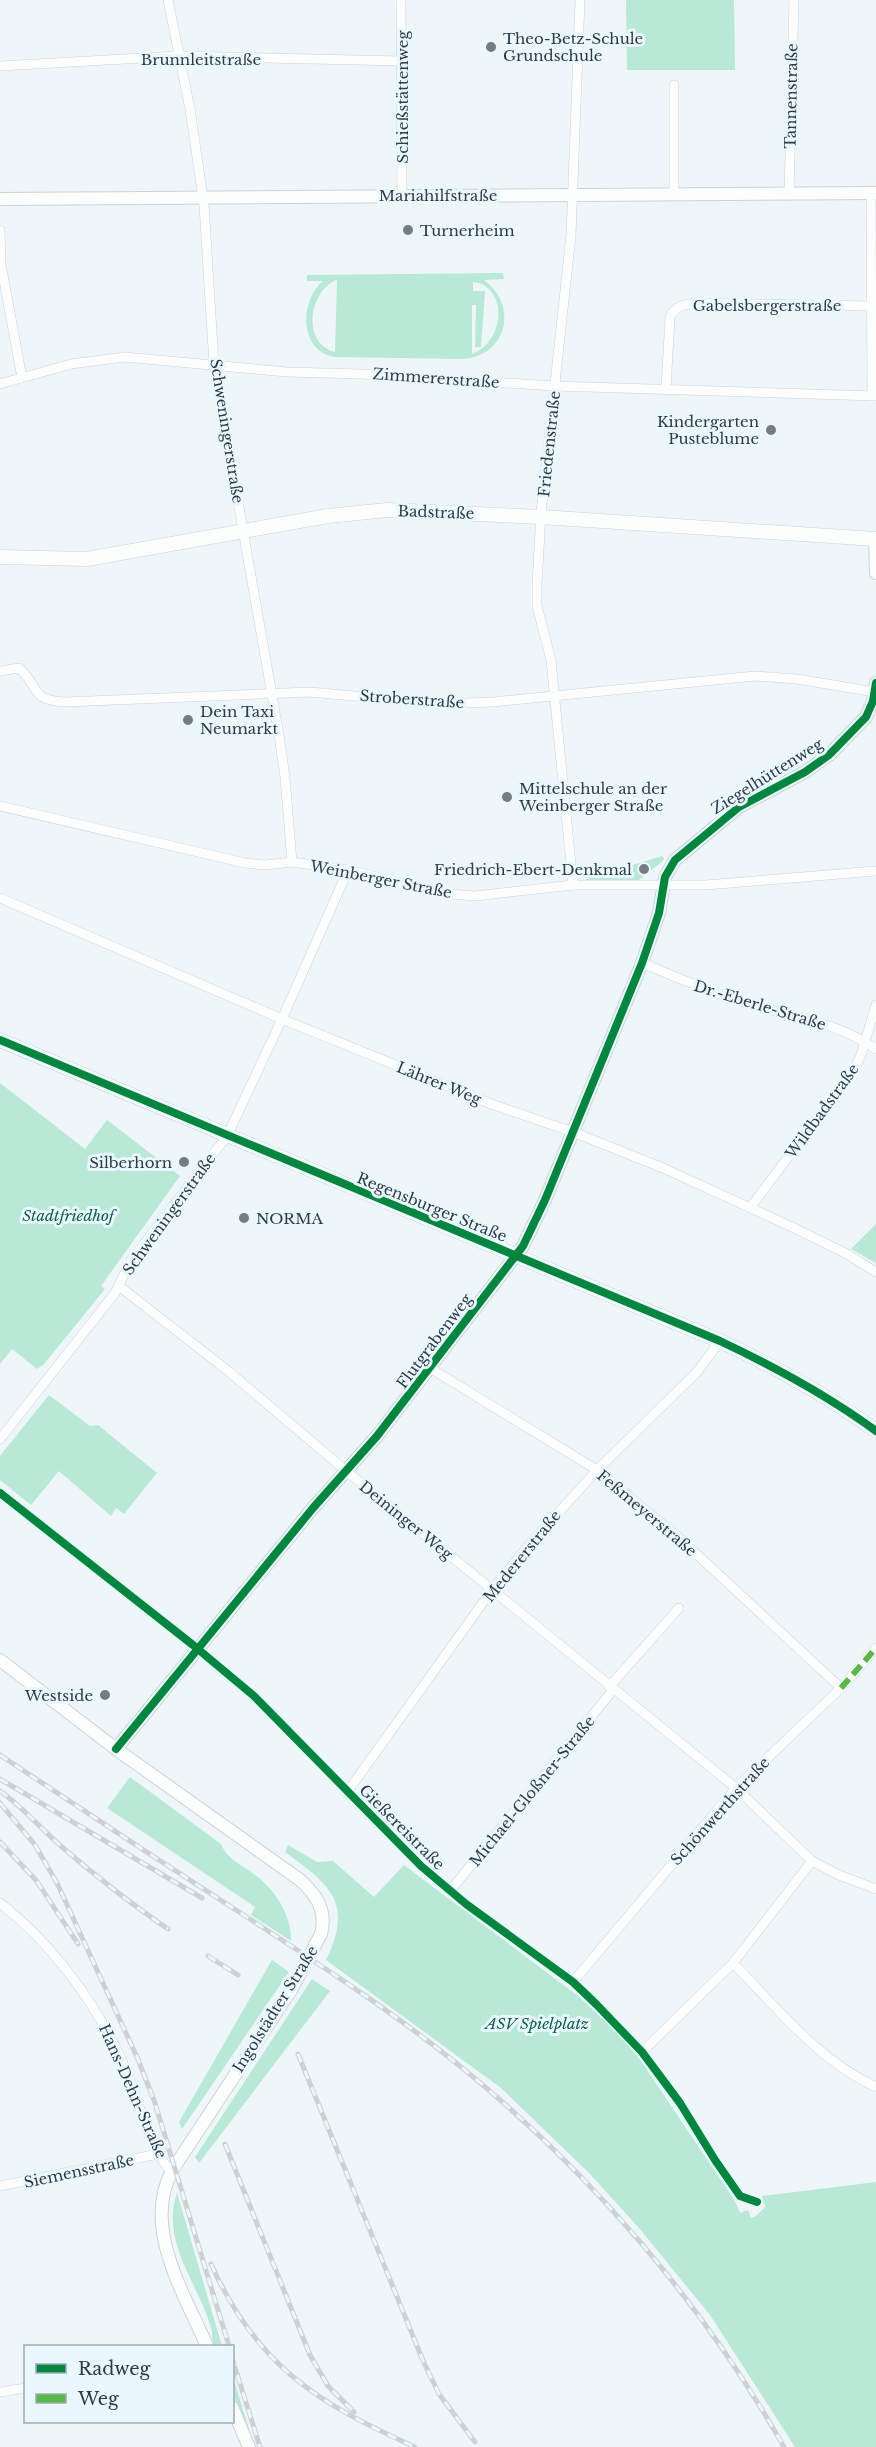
<svg xmlns="http://www.w3.org/2000/svg" width="876" height="2447" font-family="'Libre Baskerville',serif">
<style>
.green{fill:#b8e9d6;fill-rule:evenodd}
.lines{fill:none;stroke-linecap:round;stroke-linejoin:round}
.minor-casing{stroke:#cbd3d7;stroke-width:10}
.tertiary-casing{stroke:#cbd3d7;stroke-width:14}
.secondary-casing{stroke:#cbd3d7;stroke-width:15}
.minor{stroke:#fcfefe;stroke-width:9}
.tertiary{stroke:#fcfefe;stroke-width:12}
.secondary{stroke:#fcfefe;stroke-width:14}
.rail-casing{stroke:#ced1d2;stroke-width:5}
.rail{stroke:#e9f7ff;stroke-width:3;stroke-dasharray:9;stroke-linecap:butt}
.tertiary-bridge-casing{stroke:#cbd3d7;stroke-width:14;stroke-linecap:butt}
.tertiary-bridge{stroke:#fcfefe;stroke-width:12}
.quiet{stroke:#58b947;stroke-width:6;stroke-dasharray:12 6;stroke-linecap:butt}
.cycleway-casing{stroke:#e9f7ff;stroke-width:11}
.cycleway{stroke:#00873e;stroke-width:8}
.poi-dot{fill:#747d81;stroke:#e9f7ff;stroke-width:2}
.labels{text-anchor:middle;dominant-baseline:central;stroke-width:6;stroke-linejoin:round;paint-order:stroke}
.poi-label{font-size:15px;fill:#323c40;stroke:#e9f7ff;text-anchor:start}
.street-label{font-size:15px;fill:#323c40;stroke:#e9f7ff}
.park-label{font-size:15px;font-style:italic;fill:#086043;stroke:#e9f7ff}
</style>
<rect width="100%" height="100%" fill="#eef6fa"/>
<!-- green -->
<g class="green">
<path d="M626,0H734L735,70H627Z"/>
<path d="M503,273L504,279L484,280C519,305 507,357 462,359L334,357C298,350 300,300 323,281H307V275ZM336,280L337,281L335,352C301,343 309,292 336,280ZM473,282C509,286 505,342 472,354V305H476L475,347H481L485,291H473Z"/>
<path d="M662,856L664,858L663,861L639,880H584Z"/>
<path d="M0,1083L85,1149L107,1120L180,1176L101,1286L105,1289L44,1364L37,1369L12,1349L0,1364Z"/>
<path d="M876,1224V1263L851,1249Z"/>
<path d="M49,1395L90,1426L98,1425L157,1473L124,1514L116,1508L111,1516L59,1471L31,1505L0,1480V1456Z"/>
<path d="M130,1777L221,1844C228,1861 245,1866 259,1878C277,1893 292,1917 291,1941L251,1915L255,1907L107,1808Z"/>
<path d="M288,1845L317,1862L333,1861L374,1897L404,1865L578,1996L618,2033L641,2061L735,2201L740,2213L748,2210L751,2218L756,2216L765,2207L762,2196L876,2182V2447H795L710,2315L639,2228L590,2174L501,2088L326,1960C354,1902 330,1885 285,1852Z"/>
<path d="M272,1960L289,1972L182,2129L179,2122Z"/>
<path d="M312,1979L330,1991L199,2163L195,2157Z"/>
<path d="M177,2193L222,2346H213C212,2340 213,2334 211,2328C198,2282 160,2242 177,2193Z"/>
<path d="M233,2377L253,2442L233,2393Z"/>
</g>
<g class="lines">
<defs>
<g id="minor">
<path d="M168,0L190,109L204,205L214,364L219,394L279,735L285,777L292,862"/>
<path d="M401,0L402,195"/>
<path d="M0,66L178,56L402,61"/>
<path d="M789,193L794,0"/>
<path d="M871,193L872,396"/>
<path d="M674,194V85"/>
<path d="M0,230L1,264L22,378"/>
<path d="M0,384L71,364L125,357L287,372L361,374L555,386L876,396"/>
<path d="M666,389L670,317C675,306 685,304 697,303L871,306"/>
<path d="M0,671L19,668C41,688 29,700 65,702L310,692L441,704L493,702L755,676L797,679L875,692"/>
<path d="M0,806L245,863L265,865L292,862L348,870L450,894L475,896L573,885H706L876,871"/>
<path d="M573,885L551,660L537,606V585L541,513L571,235L580,0"/>
<path d="M0,898L282,1019L494,1105L573,1132L663,1168L790,1226L847,1254L876,1272"/>
<path d="M642,963C673,976 705,990 737,1000C784,1016 835,1020 876,1049"/>
<path d="M750,1208L856,1066L861,1055L876,1005"/>
<path d="M119,1286L227,1370L351,1475L736,1788L812,1861L839,1875L876,1889"/>
<path d="M430,1368L597,1470L677,1536L841,1688"/>
<path d="M0,1439L115,1293L130,1262L227,1136L282,1019L348,870"/>
<path d="M0,1493L193,1645L254,1696L421,1866L466,1904L573,1982L596,2004L642,2052L680,2103L715,2160L740,2196L757,2202"/>
<path d="M609,1687L679,1608"/>
<path d="M348,1791L492,1590L530,1544L597,1470L697,1372L720,1341"/>
<path d="M450,1891L613,1690"/>
<path d="M0,1903C54,1945 97,2005 125,2067C139,2099 147,2147 171,2171"/>
<path d="M733,1963C776,2007 819,2061 876,2087"/>
<path d="M573,1982L736,1788L841,1688L876,1648"/>
<path d="M642,2052L733,1963L812,1861"/>
<path d="M0,2186L158,2154"/>
<path d="M0,2392L26,2388"/>
</g>
<g id="tertiary">
<path d="M0,199L876,193"/>
<path d="M875,539L876,573"/>
<path d="M0,1660L116,1749L300,1880C317,1895 327,1911 321,1934"/>
<path d="M116,1749L313,1508L377,1436L523,1246L545,1200L642,963L659,913L665,877L675,860L739,807L805,772L829,755L866,717L873,701L876,683"/>
<path d="M207,2346C184,2293 141,2226 173,2169L291,1990"/>
<path d="M232,2407L249,2447"/>
</g>
<g id="secondary">
<path d="M0,557L87,559L328,516L387,510L541,517L876,539"/>
<path d="M0,1040L720,1341C775,1367 827,1395 876,1431"/>
</g>
</defs>
<!-- minor casing -->
<use href="#minor" class="minor-casing"/>
<!-- tertiary casing -->
<use href="#tertiary" class="tertiary-casing"/>
<!-- secondary casing -->
<use href="#secondary" class="secondary-casing"/>
<!-- minor -->
<use href="#minor" class="minor"/>
<!-- tertiary -->
<use href="#tertiary" class="tertiary"/>
<!-- secondary -->
<use href="#secondary" class="secondary"/>
<defs>
<g id="rail">
<path d="M0,1755C78,1807 157,1859 236,1910C314,1961 394,2012 466,2071C593,2175 703,2304 784,2447"/>
<path d="M0,1779L202,1898"/>
<path d="M0,1791C23,1807 41,1829 62,1847C96,1876 131,1904 168,1929"/>
<path d="M0,1803L35,1845L57,1883L137,2057L154,2100L229,2346"/>
<path d="M0,1842L36,1880L78,1944"/>
<path d="M208,1956L238,1975"/>
<path d="M298,2054L424,2363L439,2394L475,2442"/>
<path d="M225,2144L310,2355L328,2386L354,2412"/>
<path d="M211,2264C257,2366 317,2403 415,2447"/>
<path d="M232,2358L260,2447"/>
</g>
</defs>
<!-- rail casing -->
<use href="#rail" class="rail-casing"/>
<!-- rail -->
<use href="#rail" class="rail"/>
<defs>
<path id="tertiary-bridge" d="M291,1990L321,1934"/>
</defs>
<!-- tertiary-bridge casing -->
<use href="#tertiary-bridge" class="tertiary-bridge-casing"/>
<!-- tertiary-bridge -->
<use href="#tertiary-bridge" class="tertiary-bridge"/>
<!-- quiet -->
<path class="quiet" d="M841,1688L876,1648"/>
<defs>
<g id="cycleway">
<path d="M0,1040L720,1341C775,1367 827,1395 876,1431"/>
<path d="M0,1493L193,1645L254,1696L421,1866L466,1904L573,1982L596,2004L642,2052L680,2103L715,2160L740,2196L757,2202"/>
<path d="M116,1749L313,1508L377,1436L523,1246L545,1200L642,963L659,913L665,877L675,860L739,807L805,772L829,755L866,717L873,701L876,683"/>
</g>
</defs>
<!-- cycleway casing -->
<use href="#cycleway" class="cycleway-casing"/>
<!-- cycleway -->
<use href="#cycleway" class="cycleway"/>
</g>
<!-- markers -->
<g class="poi-dot">
<circle cx="491" cy="47" r="6"/>
<circle cx="408" cy="230" r="6"/>
<circle cx="771" cy="430" r="6"/>
<circle cx="188" cy="720" r="6"/>
<circle cx="507" cy="797" r="6"/>
<circle cx="644" cy="869" r="6"/>
<circle cx="184" cy="1162" r="6"/>
<circle cx="244" cy="1218" r="6"/>
<circle cx="105" cy="1695" r="6"/>
</g>
<g class="labels">
<!-- poi labels -->
<g class="poi-label">
<text x="503" y="38">Theo-Betz-Schule<tspan x="503" dy="17">Grundschule</tspan></text>
<text x="420" y="230">Turnerheim</text>
<text x="759" y="421" text-anchor="end">Kindergarten<tspan x="759" dy="17">Pusteblume</tspan></text>
<text x="200" y="711">Dein Taxi<tspan x="200" dy="17">Neumarkt</tspan></text>
<text x="519" y="788">Mittelschule an der<tspan x="519" dy="17">Weinberger Straße</tspan></text>
<text x="632" y="869" text-anchor="end">Friedrich-Ebert-Denkmal</text>
<text x="172" y="1162" text-anchor="end">Silberhorn</text>
<text x="256" y="1218">NORMA</text>
<text x="93" y="1695" text-anchor="end">Westside</text>
</g>
<!-- street labels -->
<g class="street-label">
<text x="201" y="59">Brunnleitstraße</text>
<text transform="translate(791 96) rotate(-89)">Tannenstraße</text>
<text transform="translate(402 97) rotate(-90)">Schießstättenweg</text>
<text x="438" y="195">Mariahilfstraße</text>
<text x="767" y="305">Gabelsbergerstraße</text>
<text transform="translate(436 378) rotate(4)">Zimmererstraße</text>
<text transform="translate(227 431) rotate(81)">Schweningerstraße</text>
<text transform="translate(549 444) rotate(-84)">Friedenstraße</text>
<text transform="translate(436 512) rotate(2)">Badstraße</text>
<text transform="translate(412 699) rotate(4)">Stroberstraße</text>
<text transform="translate(767 776) rotate(-32)">Ziegelhüttenweg</text>
<text transform="translate(381 879) rotate(11)">Weinberger Straße</text>
<text transform="translate(760 1005) rotate(17)">Dr.-Eberle-Straße</text>
<text transform="translate(439 1083) rotate(22)">Lährer Weg</text>
<text transform="translate(822 1111) rotate(-54)">Wildbadstraße</text>
<text transform="translate(432 1207) rotate(22)">Regensburger Straße</text>
<text transform="translate(169 1214) rotate(-54)">Schweningerstraße</text>
<text transform="translate(434 1341) rotate(-53)">Flutgrabenweg</text>
<text transform="translate(647 1513) rotate(40)">Feßmeyerstraße</text>
<text transform="translate(406 1520) rotate(39)">Deininger Weg</text>
<text transform="translate(522 1556) rotate(-51)">Medererstraße</text>
<text transform="translate(532 1791) rotate(-51)">Michael-Gloßner-Straße</text>
<text transform="translate(720 1811) rotate(-48)">Schönwerthstraße</text>
<text transform="translate(402 1827) rotate(45)">Gießereistraße</text>
<text transform="translate(275 2009) rotate(-58)">Ingolstädter Straße</text>
<text transform="translate(133 2091) rotate(66)">Hans-Dehn-Straße</text>
<text transform="translate(79 2171) rotate(-12)">Siemensstraße</text>
</g>
<!-- park labels -->
<g class="park-label">
<text x="68" y="1215">Stadtfriedhof</text>
<text x="537" y="2023">ASV Spielplatz</text>
</g>
</g>
<!-- legend -->
<rect x="24" y="2345" width="210" height="78" fill="#e9f7ff" stroke="#a0acb3" stroke-width="1.5"/>
<rect x="36" y="2364" width="30" height="9" fill="#00873e" stroke="#a0acb3" stroke-width="1.5"/>
<text x="78" y="2375" font-size="18" fill="#323c40">Radweg</text>
<rect x="36" y="2394" width="30" height="9" fill="#58b947" stroke="#a0acb3" stroke-width="1.5"/>
<text x="78" y="2405" font-size="18" fill="#323c40">Weg</text>
</svg>
